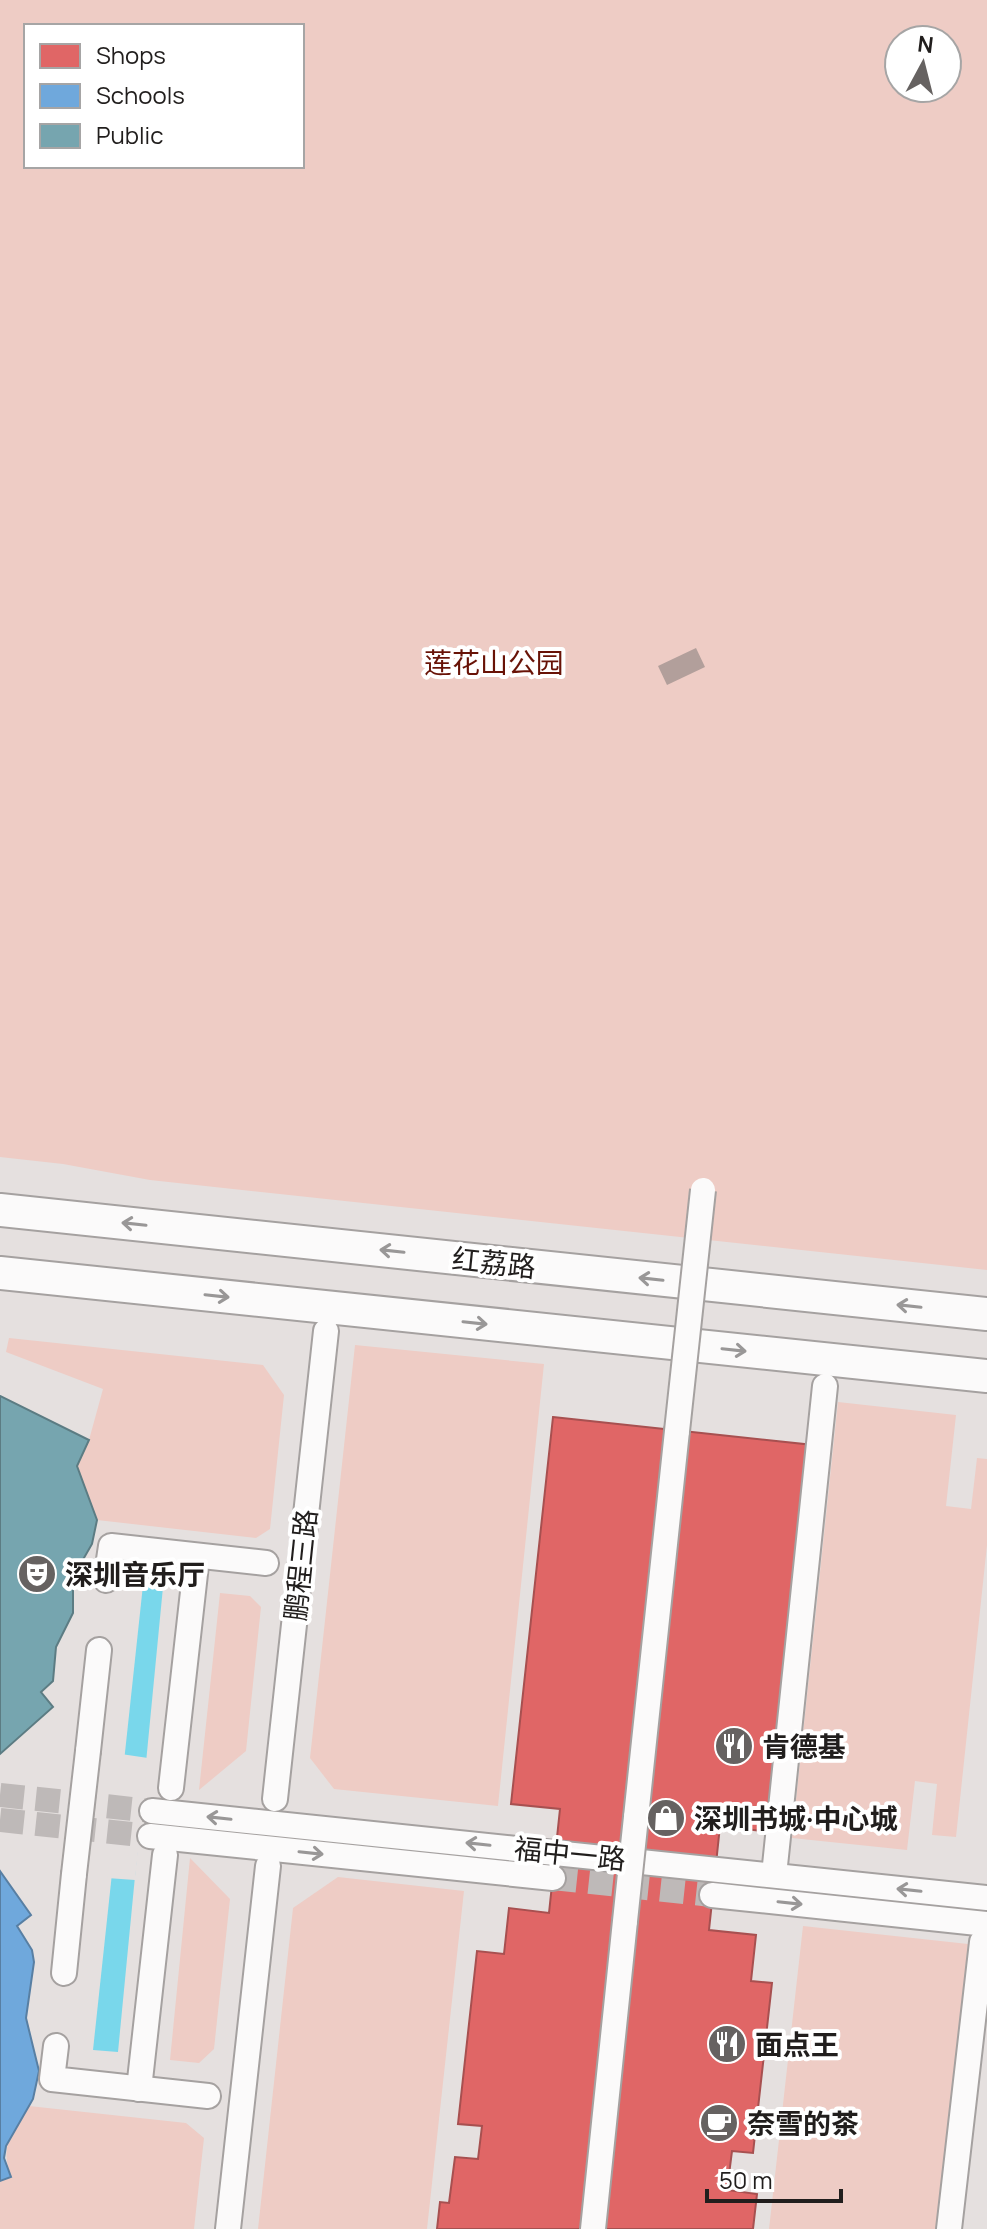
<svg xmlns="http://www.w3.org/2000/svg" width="987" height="2229" font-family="Manrope,'Noto Sans SC',sans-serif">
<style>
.green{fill:#eeccc5;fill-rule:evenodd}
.water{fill:#79d7eb}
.pier{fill:#e5e0df}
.shops{fill:#e06666;stroke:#a75050;stroke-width:2}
.schools{fill:#6fa8dc;stroke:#587fa3;stroke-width:2}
.public{fill:#76a5af;stroke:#5c7c83;stroke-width:2}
.building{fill:#b29f9b}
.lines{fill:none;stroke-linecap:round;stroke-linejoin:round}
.minor-tunnel{stroke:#beb9b8;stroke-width:24;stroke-dasharray:24 12;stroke-linecap:butt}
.minor-casing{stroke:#a5a1a0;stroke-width:28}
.major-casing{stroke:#a5a1a0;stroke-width:36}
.minor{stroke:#fbfafa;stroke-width:24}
.major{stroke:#fbfafa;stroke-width:32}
.minor-bridge-casing{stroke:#a5a1a0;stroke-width:28;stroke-linecap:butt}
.minor-bridge{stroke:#fbfafa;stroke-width:24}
.oneway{stroke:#999797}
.labels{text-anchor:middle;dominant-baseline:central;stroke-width:8;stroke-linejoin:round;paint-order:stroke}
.park-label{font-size:28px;fill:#681206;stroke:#fff}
.street-label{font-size:28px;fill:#211e1d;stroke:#fff}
.poi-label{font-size:28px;font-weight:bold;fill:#211e1d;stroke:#fff;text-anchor:start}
</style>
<rect width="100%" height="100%" fill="#e5e0df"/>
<!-- green -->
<g class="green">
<path d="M0,0H987V1270L150,1180L63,1164L0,1157ZM26,26H302V166H26ZM899,40H947V88H899Z"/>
<path d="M9,1338L263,1365L284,1395L270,1529L256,1538L97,1520L77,1466L89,1440L103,1389L6,1352Z"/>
<path d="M355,1345L544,1364L498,1806L334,1789L310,1758Z"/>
<path d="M838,1402L956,1415L946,1506L971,1509L977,1458L987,1459V1545L956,1837L932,1835L937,1784L915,1781L907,1850L792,1838Z"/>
<path d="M220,1593L250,1596L261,1607L246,1751L199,1790Z"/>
<path d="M190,1858L230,1899L214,2049L199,2063L170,2060Z"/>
<path d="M338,1877L464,1891L427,2229H258L293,1908Z"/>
<path d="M803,1926L968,1944L937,2229H769Z"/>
<path d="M29,2106L186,2123L204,2138L194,2229H0V2181L11,2177C0,2145 11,2132 29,2106Z"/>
</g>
<!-- water -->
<path class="water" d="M143,1585L163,1587L118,2052L93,2050Z"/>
<!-- pier -->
<path class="pier" d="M121,1754L148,1758L135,1880L107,1878Z"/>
<!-- shops -->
<path class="shops" d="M553,1417L813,1445L771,1832L720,1826L709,1930L756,1935L751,1981L772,1983L753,2153L732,2151L727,2190L757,2194L753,2229H437L440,2202L449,2203L455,2157L478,2159L482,2126L458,2124L477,1951L504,1954L509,1908L549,1913L560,1809L511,1804Z"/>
<!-- schools -->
<path class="schools" d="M0,1871L31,1915L17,1926L32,1950L34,1962L26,2018L39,2071L33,2099L6,2146L4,2158L11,2177L0,2181Z"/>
<!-- public -->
<path class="public" d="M0,1396L89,1440L77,1466L97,1520L92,1544L73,1577V1613L56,1647L53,1681L41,1692L53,1707L0,1754Z"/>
<!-- building -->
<path class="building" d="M696,648L705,667L667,685L658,666Z"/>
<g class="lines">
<!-- minor-tunnel -->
<g class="minor-tunnel">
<path d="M0,1795L152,1811"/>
<path d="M0,1820L150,1836"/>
<path d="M553,1878L712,1895"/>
</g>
<defs>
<g id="minor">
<path d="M106,1580L111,1546L266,1563"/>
<path d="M88,1751L99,1650"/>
<path d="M171,1788L197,1556"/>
<path d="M275,1799L326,1331"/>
<path d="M152,1811L987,1898"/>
<path d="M636,1817L677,1431"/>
<path d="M150,1836L553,1878"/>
<path d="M774,1875L825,1386"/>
<path d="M712,1895L987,1924"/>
<path d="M64,1973L74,1874"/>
<path d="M56,2046L52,2079L208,2096"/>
<path d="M139,2089L165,1855"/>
<path d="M228,2229L268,1866"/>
<path d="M593,2229L625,1921"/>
<path d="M949,2229L982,1942"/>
</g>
<g id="major">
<path d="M0,1210L987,1314"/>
<path d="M0,1273L987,1376"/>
</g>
</defs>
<!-- minor casing -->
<use href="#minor" class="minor-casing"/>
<!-- major casing -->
<use href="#major" class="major-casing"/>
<!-- minor -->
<use href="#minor" class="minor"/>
<!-- major -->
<use href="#major" class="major"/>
<defs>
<g id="minor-bridge">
<path d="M677,1431L703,1190"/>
<path d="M74,1874L88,1751"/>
<path d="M625,1921L636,1817"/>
</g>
</defs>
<!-- minor-bridge casing -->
<use href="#minor-bridge" class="minor-bridge-casing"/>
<!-- minor-bridge -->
<use href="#minor-bridge" class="minor-bridge"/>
</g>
<!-- one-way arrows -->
<defs><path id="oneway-shaft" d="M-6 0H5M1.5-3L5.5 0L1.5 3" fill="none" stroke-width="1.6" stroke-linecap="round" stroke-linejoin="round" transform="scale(2)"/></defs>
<g class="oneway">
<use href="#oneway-shaft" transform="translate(134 1224) rotate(-174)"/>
<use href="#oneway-shaft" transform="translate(392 1251) rotate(-174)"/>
<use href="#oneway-shaft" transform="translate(651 1279) rotate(-174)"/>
<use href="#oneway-shaft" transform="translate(217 1296) rotate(6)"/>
<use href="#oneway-shaft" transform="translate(909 1306) rotate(-174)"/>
<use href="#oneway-shaft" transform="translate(475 1323) rotate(6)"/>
<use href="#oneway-shaft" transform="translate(734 1350) rotate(6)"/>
<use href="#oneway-shaft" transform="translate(219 1818) rotate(-174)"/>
<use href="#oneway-shaft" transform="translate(478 1844) rotate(-174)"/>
<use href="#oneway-shaft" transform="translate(311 1853) rotate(6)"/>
<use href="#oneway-shaft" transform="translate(909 1890) rotate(-174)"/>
<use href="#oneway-shaft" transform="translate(790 1903) rotate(6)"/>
</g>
<!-- icons -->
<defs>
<symbol id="theatre-disc" viewBox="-11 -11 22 22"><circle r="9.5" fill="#666261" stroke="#fff"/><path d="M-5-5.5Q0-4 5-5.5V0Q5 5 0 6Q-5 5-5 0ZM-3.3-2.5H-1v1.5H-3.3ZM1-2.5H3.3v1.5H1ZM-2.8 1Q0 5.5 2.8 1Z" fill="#fff"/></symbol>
<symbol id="restaurant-disc" viewBox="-11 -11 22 22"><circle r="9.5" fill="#666261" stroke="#fff"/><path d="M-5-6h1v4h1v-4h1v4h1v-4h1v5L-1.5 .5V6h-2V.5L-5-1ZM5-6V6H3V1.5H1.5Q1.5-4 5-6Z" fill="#fff"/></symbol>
<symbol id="shop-disc" viewBox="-11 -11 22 22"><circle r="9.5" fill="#666261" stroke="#fff"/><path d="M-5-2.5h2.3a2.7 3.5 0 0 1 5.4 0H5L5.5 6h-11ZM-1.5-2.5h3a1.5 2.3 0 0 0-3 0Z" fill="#fff"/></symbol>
<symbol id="cafe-disc" viewBox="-11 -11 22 22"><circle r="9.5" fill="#666261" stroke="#fff"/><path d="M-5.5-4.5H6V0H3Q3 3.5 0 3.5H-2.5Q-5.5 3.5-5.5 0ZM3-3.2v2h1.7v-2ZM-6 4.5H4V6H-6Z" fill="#fff"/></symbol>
</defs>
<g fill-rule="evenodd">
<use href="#theatre-disc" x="15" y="1552" width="44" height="44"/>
<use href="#restaurant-disc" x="712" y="1724" width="44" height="44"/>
<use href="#shop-disc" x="644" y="1796" width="44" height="44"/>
<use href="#restaurant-disc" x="705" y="2022" width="44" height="44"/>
<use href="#cafe-disc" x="697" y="2101" width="44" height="44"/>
</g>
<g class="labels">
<!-- park labels -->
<g class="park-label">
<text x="494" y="662">莲花山公园</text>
</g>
<!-- street labels -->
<g class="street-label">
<text transform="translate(494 1262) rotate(6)">红荔路</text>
<text transform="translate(300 1565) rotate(-84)">鹏程三路</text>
<text transform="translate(570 1853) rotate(6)">福中一路</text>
</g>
<!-- poi labels -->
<g class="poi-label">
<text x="65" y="1574">深圳音乐厅</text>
<text x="762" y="1746">肯德基</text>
<text x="694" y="1818">深圳书城·中心城</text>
<text x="755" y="2044">面点王</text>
<text x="747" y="2123">奈雪的茶</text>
</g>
</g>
<!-- legend -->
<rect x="24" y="24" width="280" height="144" fill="#ffffff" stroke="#a6a5a5" stroke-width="2"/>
<rect x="40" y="44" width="40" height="24" fill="#e06666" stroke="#a6a5a5" stroke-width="2"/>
<text x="96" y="64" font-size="24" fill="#211e1d">Shops</text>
<rect x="40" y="84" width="40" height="24" fill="#6fa8dc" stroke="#a6a5a5" stroke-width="2"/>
<text x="96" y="104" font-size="24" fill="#211e1d">Schools</text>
<rect x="40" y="124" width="40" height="24" fill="#76a5af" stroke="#a6a5a5" stroke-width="2"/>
<text x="96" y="144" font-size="24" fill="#211e1d">Public</text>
<!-- north arrow -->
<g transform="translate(923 64) rotate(7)"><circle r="38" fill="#ffffff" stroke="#a6a5a5" stroke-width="2"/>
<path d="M0-6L14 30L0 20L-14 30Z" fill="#666261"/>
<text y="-12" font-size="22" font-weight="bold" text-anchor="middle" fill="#211e1d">N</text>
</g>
<!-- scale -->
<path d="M707 2189v12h134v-12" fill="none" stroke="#211e1d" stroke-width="4"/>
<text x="719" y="2189" font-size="24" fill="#211e1d" stroke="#ffffff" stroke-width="6" paint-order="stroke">50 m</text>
</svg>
